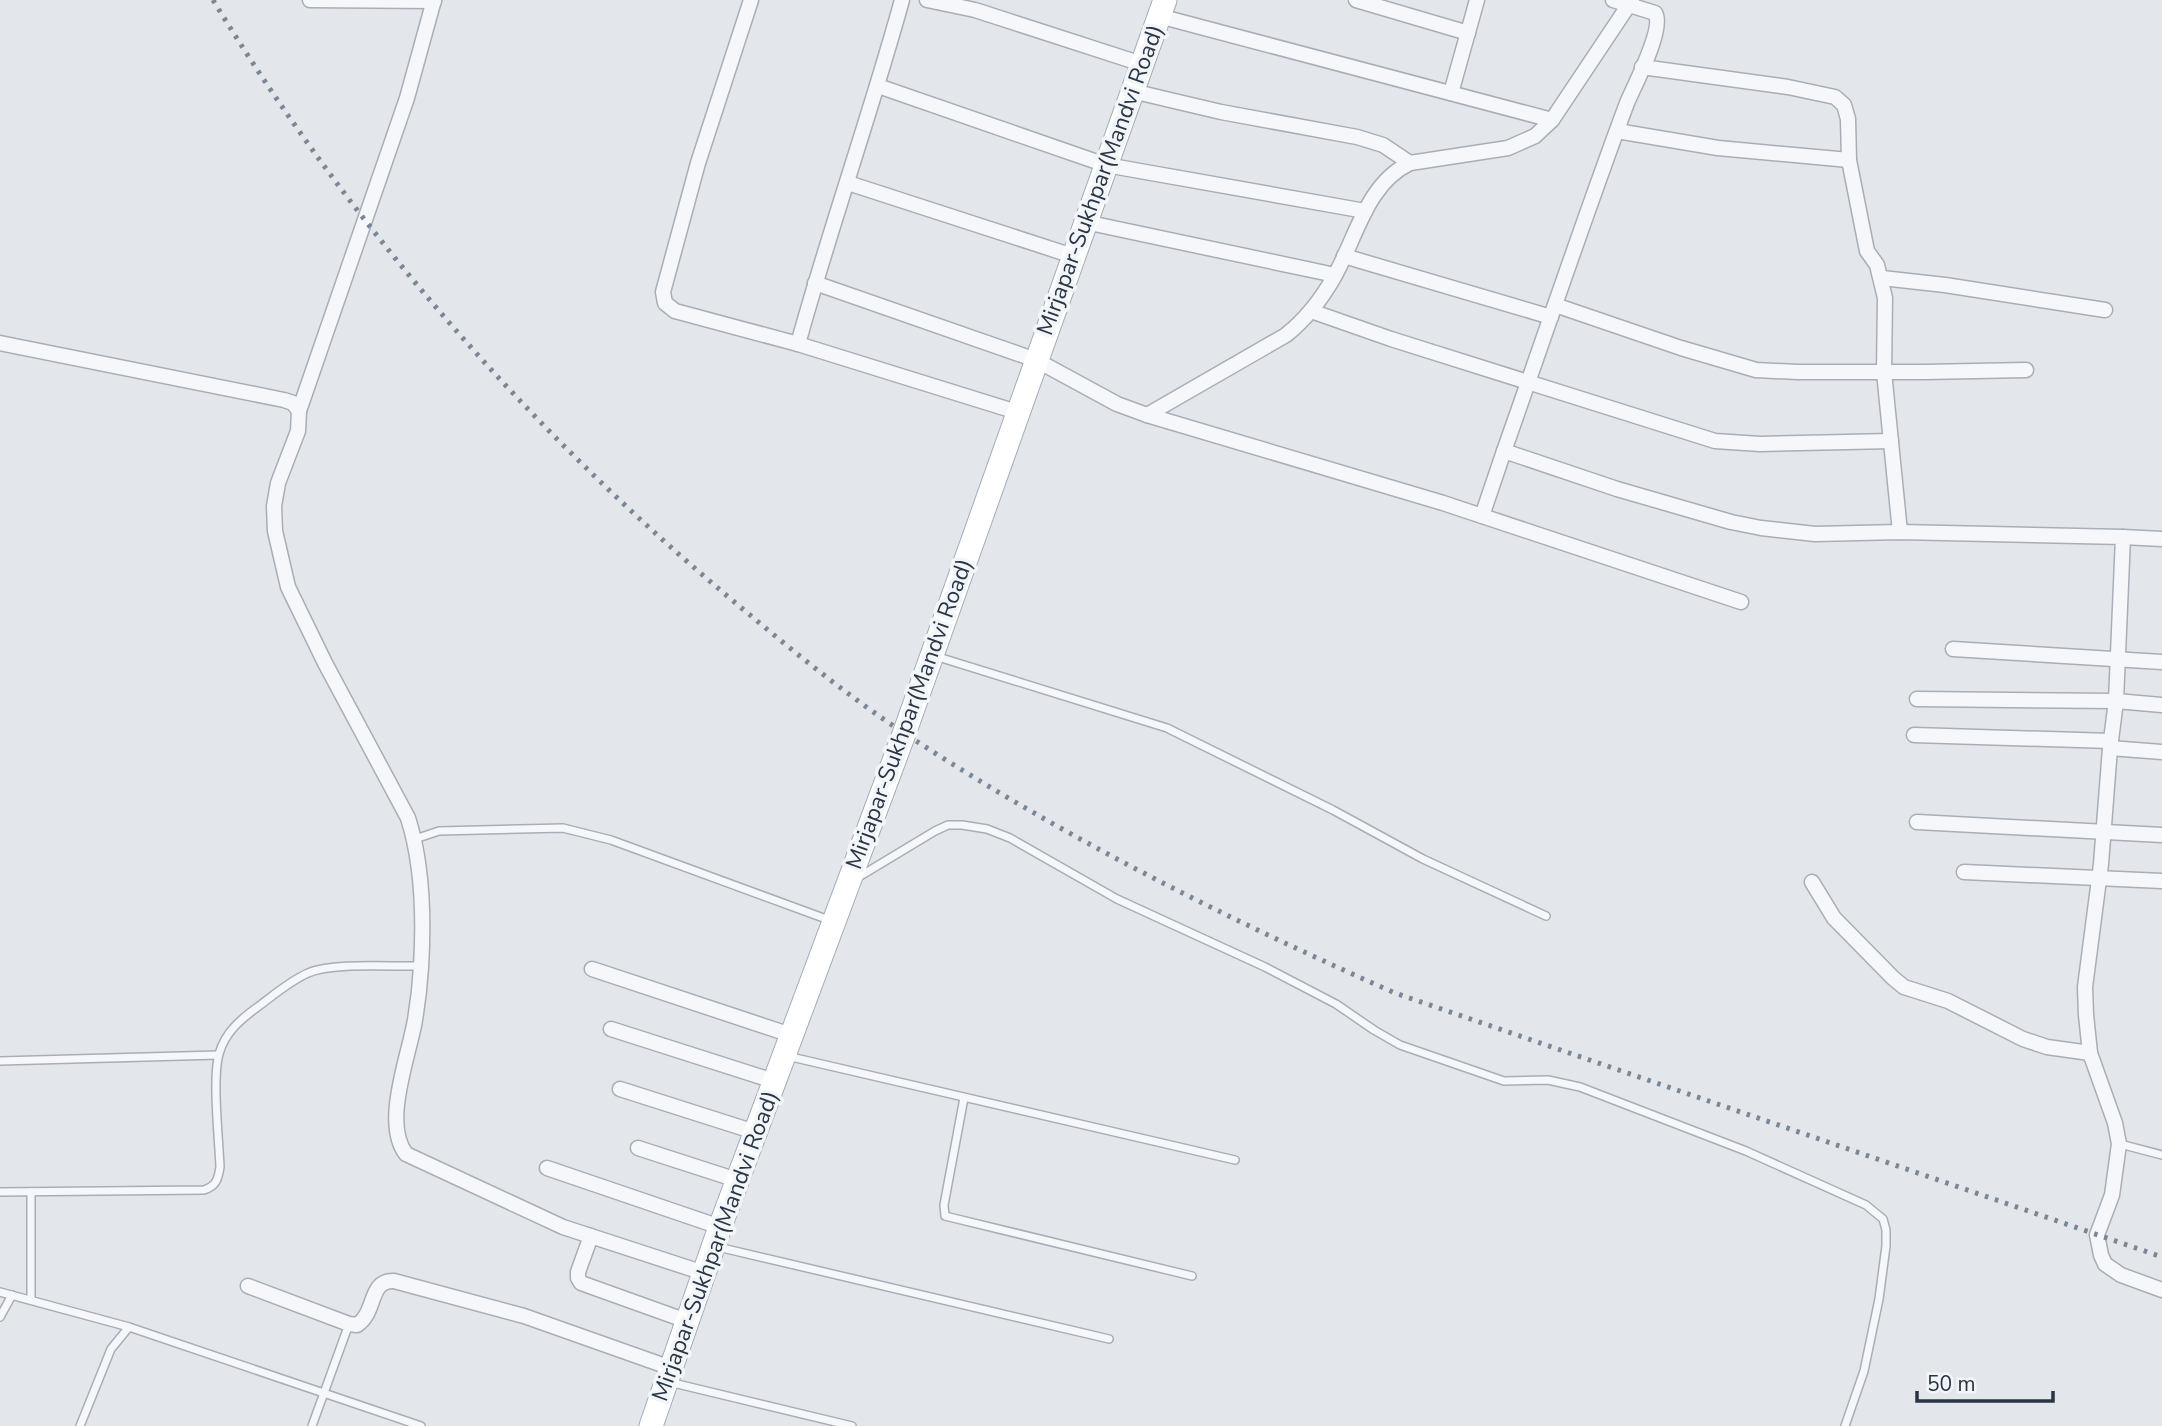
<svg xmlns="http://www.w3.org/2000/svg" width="2162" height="1426" font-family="'Nunito Sans',sans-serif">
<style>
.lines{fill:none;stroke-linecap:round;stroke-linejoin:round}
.service-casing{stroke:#a8aeb7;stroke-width:10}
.minor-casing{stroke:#a8aeb7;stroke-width:17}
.primary-casing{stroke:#a2acb8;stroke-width:25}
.service{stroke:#f6f7fa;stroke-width:7}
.minor{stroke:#f6f7fa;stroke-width:14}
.primary{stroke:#fff;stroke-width:23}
.rail{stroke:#7c8796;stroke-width:5;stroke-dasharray:3.5 7;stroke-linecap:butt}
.labels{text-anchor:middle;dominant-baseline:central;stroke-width:7;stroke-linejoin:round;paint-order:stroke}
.street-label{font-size:23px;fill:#2a3545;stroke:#f3f6f9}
</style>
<rect width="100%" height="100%" fill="#e3e7ec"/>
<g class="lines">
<defs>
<g id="service">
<path d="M935,656L1167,728L1333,810L1423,859L1546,916"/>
<path d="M415,839L439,831L563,828L611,840L829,920"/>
<path d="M857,878L935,831L948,825H962L987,829L1010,838L1117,899L1265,967L1336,1004L1374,1030L1400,1045L1504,1081L1548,1080L1580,1087L1746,1151L1866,1205L1883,1219L1886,1230V1246L1879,1299L1864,1371L1845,1426"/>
<path d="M787,1056L1235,1160"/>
<path d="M0,1061L218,1055"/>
<path d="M964,1098L944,1205L945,1216L1192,1276"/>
<path d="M2120,1144L2162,1155"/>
<path d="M0,1192L204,1190C216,1186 218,1180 220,1167C219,1140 212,1078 219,1054C225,1032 241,1019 259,1006C275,994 290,981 308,973C333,962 392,967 421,966"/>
<path d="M31,1192V1300"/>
<path d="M718,1247L1109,1339"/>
<path d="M0,1292L129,1327"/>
<path d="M0,1317L12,1295"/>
<path d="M669,1382L852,1426"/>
<path d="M80,1426L111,1349L129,1327L421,1426"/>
<path d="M312,1426L349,1324"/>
</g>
<g id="minor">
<path d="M310,0L434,1"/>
<path d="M751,0L698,163L663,292L665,303L675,311L798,344L1017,412"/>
<path d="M927,0L975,10L1142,64"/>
<path d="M1356,0L1468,33"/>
<path d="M1613,0L1655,13C1665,28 1634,86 1627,103C1584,218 1545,335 1504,451L1617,489L1731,522L1761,528L1815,534L1900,532L2123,537L2116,701L2110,748L2101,864L2085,987L2086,1015L2090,1053L2115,1123L2119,1144L2112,1195L2097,1235L2101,1255L2105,1264L2121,1275L2162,1290"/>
<path d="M1159,16L1552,120"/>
<path d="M1642,67L1788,87L1835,97L1844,105L1848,119L1849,160L1867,251L1877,265L1885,298L1884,372L1900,532"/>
<path d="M878,86L1106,165L1365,211"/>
<path d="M1132,91L1221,112L1357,137L1383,145L1410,163"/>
<path d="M1451,93L1477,0"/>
<path d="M1617,131L1718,148L1849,160"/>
<path d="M848,183L1073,256"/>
<path d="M1085,222L1335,275"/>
<path d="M1344,256L1551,317"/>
<path d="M1882,278L1945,285L2105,310"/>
<path d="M815,283L1036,360L1117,404L1147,415L1443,503L1741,602"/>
<path d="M1555,305L1681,348L1756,370L1798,372H1925L2026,370"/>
<path d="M1311,311L1391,339L1715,441L1760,444L1891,441"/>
<path d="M0,343L284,400L293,403L299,411L298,431L278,483L274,506L275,531L288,587L325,663L408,818C423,865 424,918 421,967C420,984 418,1002 415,1020C409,1056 382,1123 406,1154L563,1227L704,1273"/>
<path d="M798,344C830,228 870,116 902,0"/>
<path d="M299,411L407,98L434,0"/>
<path d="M1147,415L1286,335C1306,319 1321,300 1334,277C1356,239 1366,184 1410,163L1508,148L1535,136L1552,120L1632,0"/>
<path d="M1482,516L1504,451"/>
<path d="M2123,537L2162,539"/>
<path d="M1953,649L2162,662"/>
<path d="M1917,699L2116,701L2162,705"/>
<path d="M1914,735L2111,741"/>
<path d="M2110,748L2162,752"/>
<path d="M1917,822L2162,835"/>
<path d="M1964,872L2162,881"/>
<path d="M1812,882L1834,918L1893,978L1904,987L1948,1001L2023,1039L2047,1047L2090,1053"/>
<path d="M592,969L791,1035"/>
<path d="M611,1029L774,1081"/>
<path d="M620,1089L755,1132"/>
<path d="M638,1148L737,1180"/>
<path d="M547,1168L720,1227"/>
<path d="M591,1236L578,1272V1278L581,1283L687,1321"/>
<path d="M248,1286L349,1324L357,1325C377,1312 368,1280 394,1281L524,1316L671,1368"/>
</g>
<path id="primary" d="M651,1426L720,1227L904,734L1165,0"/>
</defs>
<!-- service casing -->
<use href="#service" class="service-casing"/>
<!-- minor casing -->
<use href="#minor" class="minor-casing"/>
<!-- primary casing -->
<use href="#primary" class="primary-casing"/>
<!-- service -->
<use href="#service" class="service"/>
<!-- minor -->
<use href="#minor" class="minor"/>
<!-- primary -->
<use href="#primary" class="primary"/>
<!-- rail -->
<path class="rail" d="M213,0C352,228 528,429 732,600C788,647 846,695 907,735C1061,836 1227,919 1395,993L2162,1257"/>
</g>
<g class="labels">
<!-- street labels -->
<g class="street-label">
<text transform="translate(1100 180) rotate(-70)">Mirjapar-Sukhpar(Mandvi Road)</text>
<text transform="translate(909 714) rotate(-70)">Mirjapar-Sukhpar(Mandvi Road)</text>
<text transform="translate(715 1246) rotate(-70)">Mirjapar-Sukhpar(Mandvi Road)</text>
</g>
</g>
<!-- scale -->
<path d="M1917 1391v10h136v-10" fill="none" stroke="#2a3545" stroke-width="3.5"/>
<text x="1927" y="1391" font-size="21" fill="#2a3545" stroke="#f3f6f9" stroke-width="5" paint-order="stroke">50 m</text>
</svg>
